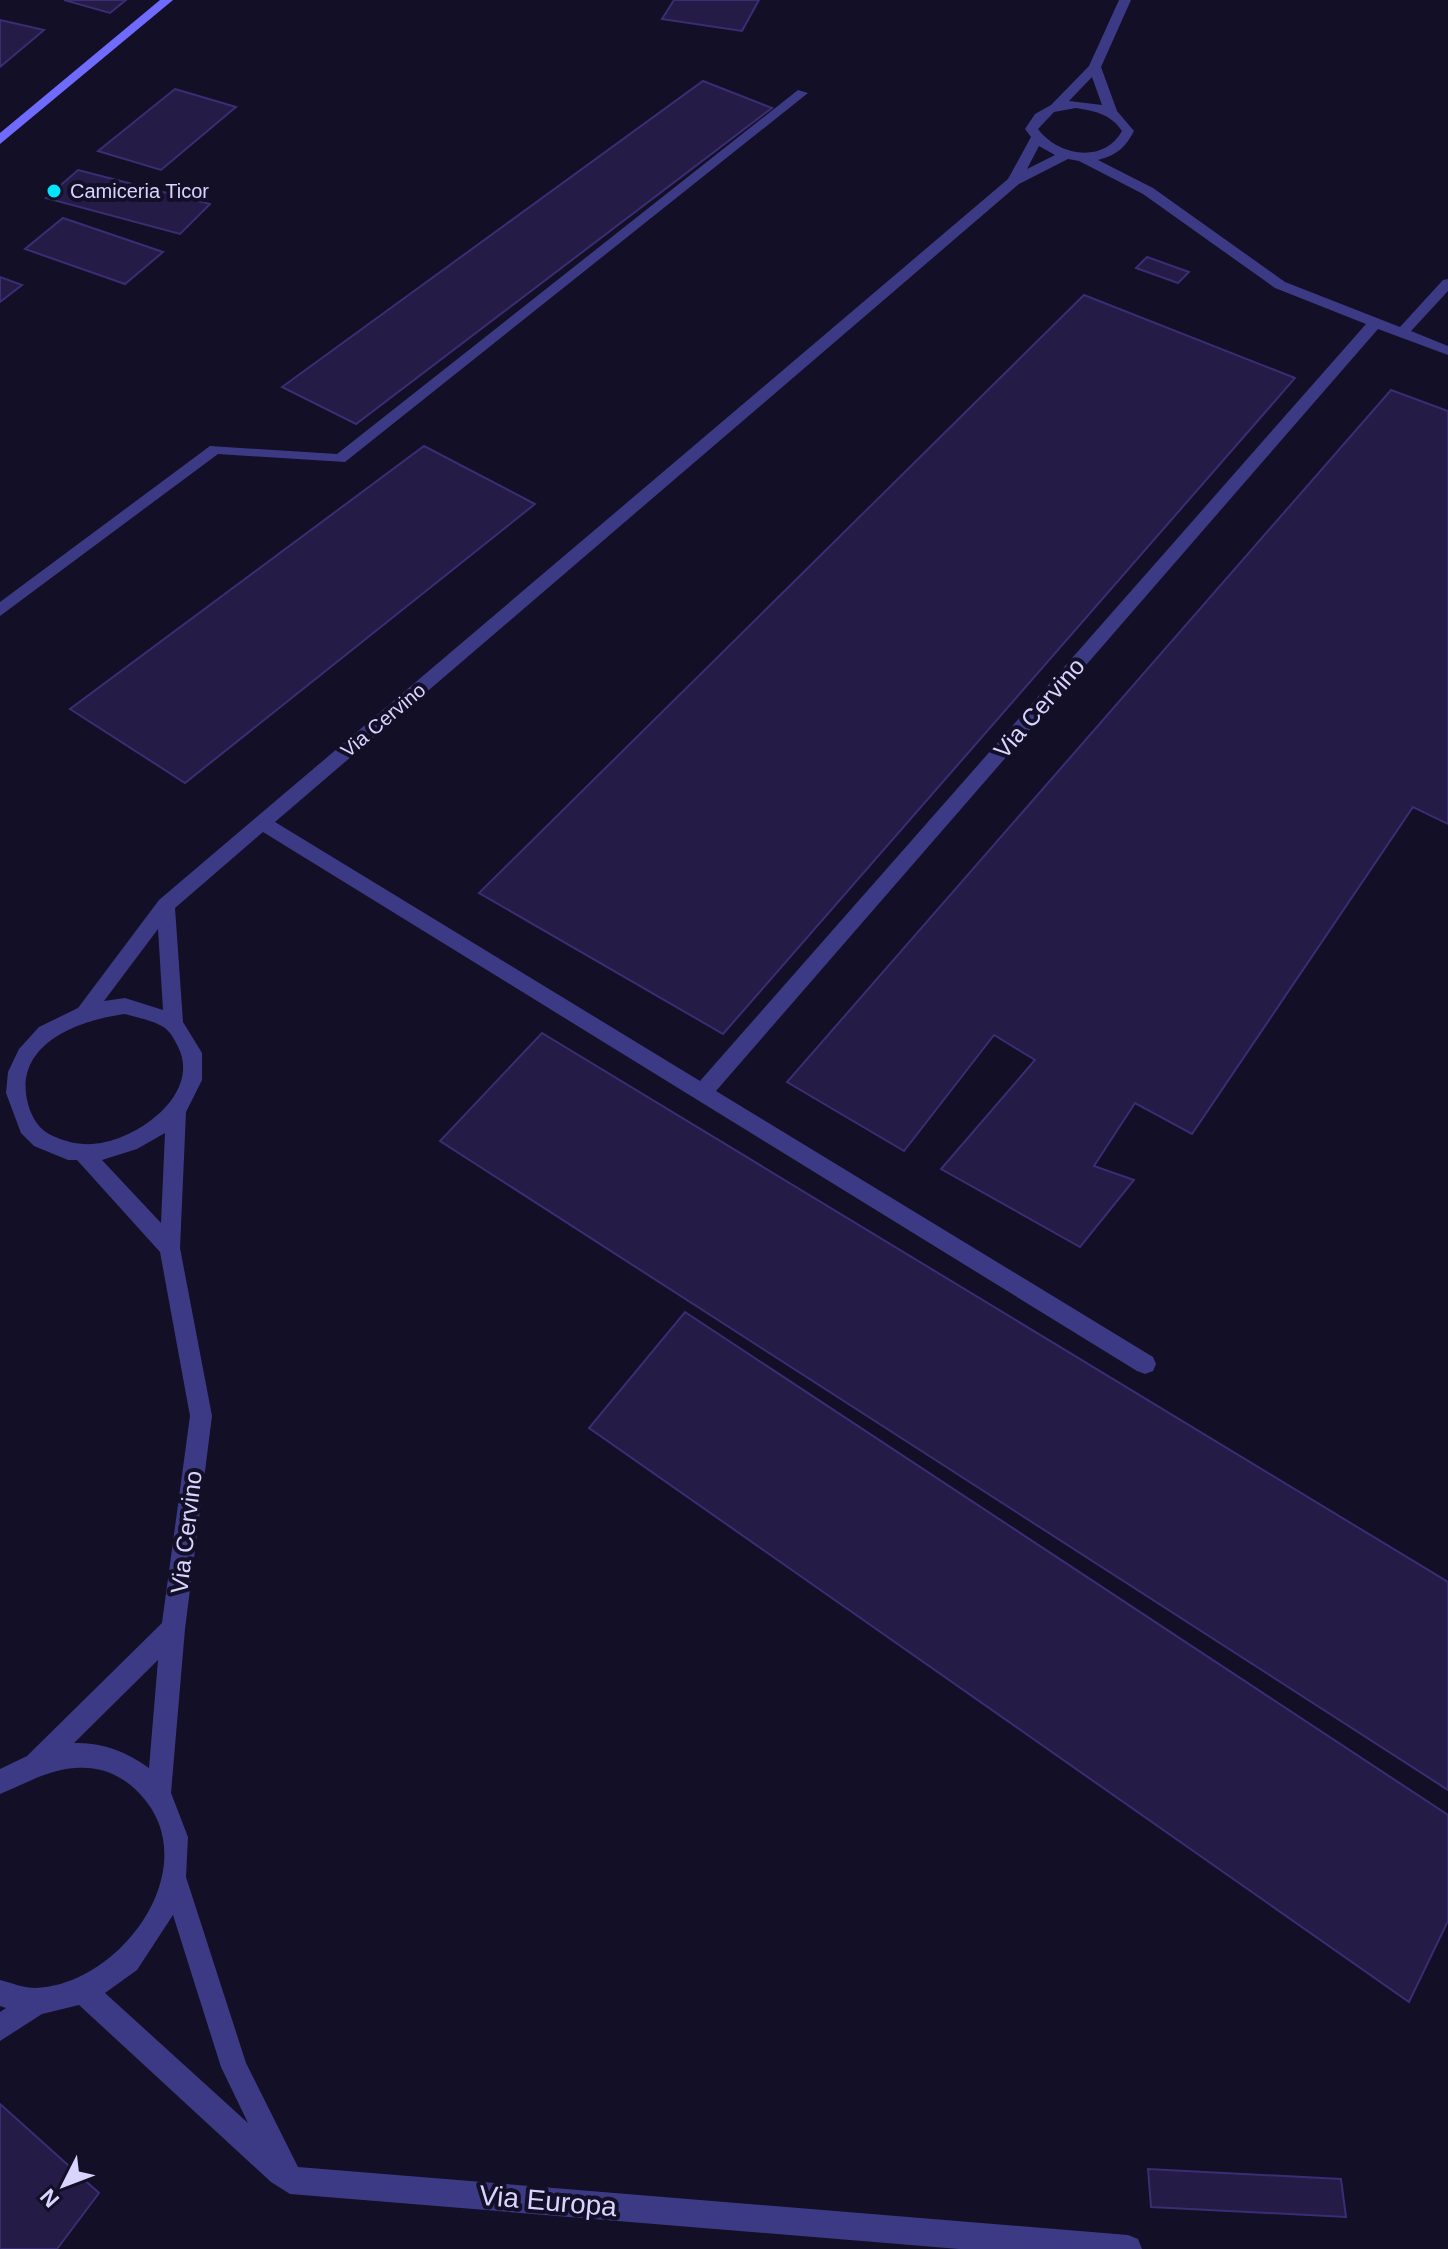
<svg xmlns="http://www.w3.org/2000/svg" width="1448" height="2249" font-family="Arial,sans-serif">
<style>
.building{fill:#241b47;stroke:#3b2d73;stroke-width:2}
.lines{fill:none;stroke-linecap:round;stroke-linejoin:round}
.lane{fill:#3d3a85;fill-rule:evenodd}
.street{fill:#3d3a85;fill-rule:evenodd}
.secondary{fill:#6f6bff;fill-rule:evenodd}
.poi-dot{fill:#00e5ff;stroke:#130f26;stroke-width:3}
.labels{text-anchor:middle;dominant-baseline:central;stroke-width:8;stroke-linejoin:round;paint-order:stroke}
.far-poi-label{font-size:20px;fill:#d9d4ff;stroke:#130f26;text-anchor:start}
.far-street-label{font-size:20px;fill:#d9d4ff;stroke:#130f26}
.street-label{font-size:24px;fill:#d9d4ff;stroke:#130f26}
.near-street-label{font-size:28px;fill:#d9d4ff;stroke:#130f26}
</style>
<rect width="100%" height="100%" fill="#130f26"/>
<!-- building -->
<g class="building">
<path d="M64,0H126L110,13Z"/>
<path d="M674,0H759L742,31L662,19Z"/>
<path d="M0,20L44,30L0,67Z"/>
<path d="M703,81L772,108L356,424L282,387Z"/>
<path d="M175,89L236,107L161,170L98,151Z"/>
<path d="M78,170L210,204L180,234L46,198Z"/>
<path d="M63,218L163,252L125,284L25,249Z"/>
<path d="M1147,257L1189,272L1178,283L1136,268Z"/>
<path d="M0,277L22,285L0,302Z"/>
<path d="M1084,295L1295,378L723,1034L479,893Z"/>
<path d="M1391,390L1448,411V824L1413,807L1192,1134L1135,1103L1094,1166L1134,1180L1080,1247L941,1169L1035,1060L994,1035L904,1151L787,1082Z"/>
<path d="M424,446L535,504L185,783L70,709Z"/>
<path d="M542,1033L1448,1582V1790L440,1141Z"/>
<path d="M685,1312L1448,1815V1921L1409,2002L589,1428Z"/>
<path d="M0,2104L99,2193L57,2249H0Z"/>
<path d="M1148,2169L1341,2179L1346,2217L1151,2207Z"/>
</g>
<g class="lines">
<!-- lane -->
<path class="lane" d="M798,90L808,93L345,462L218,454L0,616V602L210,446L337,454Z"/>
<!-- street -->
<path class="street" d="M1119,0H1131L1101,67L1117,111L1134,131C1125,148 1117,155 1098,160L1153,188L1285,282L1400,327L1443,280L1448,279V291L1411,331L1448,346V355L1378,329L716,1091L1153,1357L1156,1364L1153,1371L1145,1374L1137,1371L263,832L175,908L183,1022L202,1053V1080L186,1112L180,1248L212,1416L185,1629L171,1793L188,1837L186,1877L246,2063L298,2167L1128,2235L1138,2239L1142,2249H959L290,2194L271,2182L79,2005L42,2014L0,2041V2012L6,2008L0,2006V1980C12,1983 23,1988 36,1988C121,1985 208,1866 140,1794C122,1775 101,1766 75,1768C47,1770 25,1784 0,1794V1769L27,1756L162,1623L190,1416L160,1252L77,1160H68L34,1146L21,1133L6,1093L8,1072L19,1049L39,1027L78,1008L159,900L1008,179L1031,137L1025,129L1035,114L1051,105L1089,66ZM1092,77L1102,105L1069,101ZM1076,108C1094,111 1111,114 1122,131C1104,164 1058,156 1038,129L1054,112ZM1039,146L1055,155L1027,169ZM1068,159L1079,161L1143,194L1275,288L1366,324L700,1081L275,822L1019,184ZM158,929L163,1010L125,998L104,1001ZM125,1014C138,1018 153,1020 165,1028C170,1032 173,1037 176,1043C204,1090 143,1136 101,1143C84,1146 68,1143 53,1136C39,1130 32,1118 28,1104C12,1044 79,1020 125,1014ZM165,1133L161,1223L102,1160L137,1149ZM158,1660L149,1768C125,1751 102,1742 74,1743ZM173,1915L221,2067L248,2123L105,1993L137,1970Z"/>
<!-- secondary -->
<path class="secondary" d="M160,0H173L0,144V133Z"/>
</g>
<!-- markers -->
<circle class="poi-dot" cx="54" cy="191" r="8"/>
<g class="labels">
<!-- far-poi labels -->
<g class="far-poi-label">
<text x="70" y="191">Camiceria Ticor</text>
</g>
<!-- far-street labels -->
<g class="far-street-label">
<text transform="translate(383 720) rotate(-40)">Via Cervino</text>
</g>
<!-- street labels -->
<g class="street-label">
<text transform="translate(1039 708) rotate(-49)">Via Cervino</text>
<text transform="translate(186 1532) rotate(-83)">Via Cervino</text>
</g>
<!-- near-street labels -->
<g class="near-street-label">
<text transform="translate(548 2201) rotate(5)">Via Europa</text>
</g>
</g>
<!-- north arrow -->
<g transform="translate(64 2185) rotate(228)" stroke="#130f26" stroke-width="6" paint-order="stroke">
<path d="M0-6L14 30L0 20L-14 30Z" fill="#d9d4ff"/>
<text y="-12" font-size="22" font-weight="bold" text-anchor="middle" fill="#d9d4ff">N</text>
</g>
</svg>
